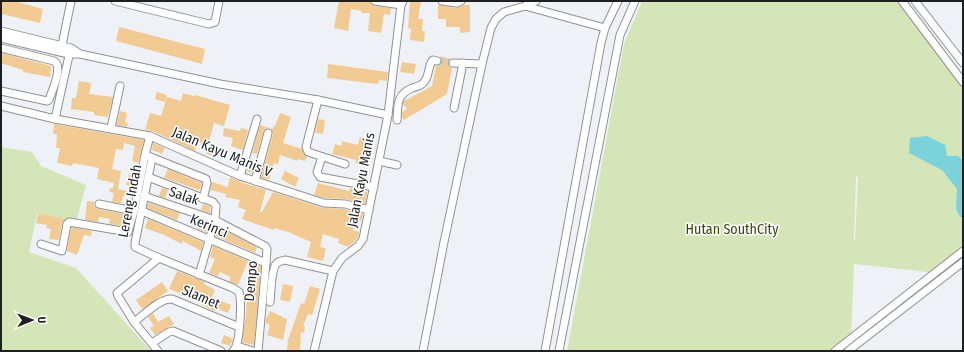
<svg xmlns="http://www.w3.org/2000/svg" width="964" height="352" font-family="'Fira Sans Condensed',sans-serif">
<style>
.green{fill:#d4e5b8;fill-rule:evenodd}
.water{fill:#7ad3da}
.building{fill:#f1cb91}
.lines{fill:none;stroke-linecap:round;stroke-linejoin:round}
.minor-tunnel{stroke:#c4c8cb;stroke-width:7;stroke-dasharray:7 3.5;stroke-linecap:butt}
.minor-casing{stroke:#8e9195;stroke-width:9}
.minor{stroke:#fff;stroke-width:7}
.labels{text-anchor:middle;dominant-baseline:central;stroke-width:3;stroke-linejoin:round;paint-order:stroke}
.street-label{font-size:14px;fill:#1d1f20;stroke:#fff}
.park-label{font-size:14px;fill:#374902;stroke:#fff}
</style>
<rect width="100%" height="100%" fill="#eef2f6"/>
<!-- green -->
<g class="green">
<path d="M642,1H902L963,82V250L936,273L854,264L851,338L835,351H567L624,44ZM856,176L858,178L855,240H854Z"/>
<path d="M1,147L32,152L41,166L86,185L76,223L37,214L29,252L76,268L151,351H1Z"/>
</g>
<!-- water -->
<path class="water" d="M927,136L945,145L947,156H958L963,161V217H960L956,209L957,189L942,170L909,153L910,138Z"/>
<!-- building -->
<g class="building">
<path d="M1,1H18V2L43,9L40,23L1,14Z"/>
<path d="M339,1H370L372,5L374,6L391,8L390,15L384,14L381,33L368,31L370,13H361L362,11L351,9L348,31L334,28Z"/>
<path d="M410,1L421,2L418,19H423L422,31H425L424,42L410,40L411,29L408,28Z"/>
<path d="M438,5L456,8L464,5H470V32L460,33V27H446V19H438Z"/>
<path d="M119,27L205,49L202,64L116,41Z"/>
<path d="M1,53L51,66L50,77L23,72V70L1,63Z"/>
<path d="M439,56L451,59L448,62L449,66L452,68L447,94L404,120L402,118V112L407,109L403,104L404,101L432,86L436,66L440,65L442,62L441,58Z"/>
<path d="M402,62L416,64L414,74L400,72Z"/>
<path d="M328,64L388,72L387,81L379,80L378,84L327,78Z"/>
<path d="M79,81L91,83L89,94L113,97L108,117L94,115V112L71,109L72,98H76Z"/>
<path d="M157,92L167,95L165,102L155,99Z"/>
<path d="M183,93L194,96L195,95L230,105L224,126L214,123L208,145L197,142L195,151L152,131L145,130L150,113L161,116L167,97L181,101Z"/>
<path d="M120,111L127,113L125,122L128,123L127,127L117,125Z"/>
<path d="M280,113L291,117L283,143L302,149L304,154L307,157L305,161L298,159L297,161L280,155L278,164L274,163L269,180L261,178L273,134L271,129L267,128L264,130L257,154L252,153L260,125L273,129V126H275Z"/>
<path d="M318,119L325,120L323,134L315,133Z"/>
<path d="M54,124L144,140L138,163L132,161L135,146L124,143L123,150L116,149L112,169L121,171L118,189L127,191L126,196H123L121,203L112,202L114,193L109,192L110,188H113L114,183L97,179L99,168L73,163L72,166L57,163L60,148H56L57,134H53Z"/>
<path d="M224,128L240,131L241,128L248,130L243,150L231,146L233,138L223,136Z"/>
<path d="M360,137L372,140L366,166L355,163L356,160L332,154L335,144L341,146L342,141L358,145Z"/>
<path d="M153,143L165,148L162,154L152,150Z"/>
<path d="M208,146L216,148L214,156L206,154Z"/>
<path d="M249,163L254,165L252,173L247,172Z"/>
<path d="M168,169L202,183L201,187L199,190L165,178H164Z"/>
<path d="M285,171L299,178L295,187L281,179Z"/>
<path d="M129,173L135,174L134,187L126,185Z"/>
<path d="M230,177L243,183L266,190L260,212H262L273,192L323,208L344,209L363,214L361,221L356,220L353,230L359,232L358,237L354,242L348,247L338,243L339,239L323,234L320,247L326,248L323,261L307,257L311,242L288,232L274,228V230L242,219L246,210L238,207L240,200L225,197L226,194L210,190L212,182L228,187Z"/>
<path d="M318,183L349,191L350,188L367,192L365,204L345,199L325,198L314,195Z"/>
<path d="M162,188L168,190L165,198L159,196Z"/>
<path d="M87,201L94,202V206L98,209L128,215L124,226L109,224L110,219L99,217L98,222L85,220Z"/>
<path d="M148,203L180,213L177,220L147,208Z"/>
<path d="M203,204L210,206V213L201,210Z"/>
<path d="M38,214L65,219L62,223L59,240L49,239L51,229L46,228L47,225L36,223Z"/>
<path d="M148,219L203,242L201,251L183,241L182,244L164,235L145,228Z"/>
<path d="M200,220L209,223L206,232L197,229Z"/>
<path d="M71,227L92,231L91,236L84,235L77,255L67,251Z"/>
<path d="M218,227L257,247L255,253L215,236Z"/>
<path d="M213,246L248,261L238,285L229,281L231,277L220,272L218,276L209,273L215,259L210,257Z"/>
<path d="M249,261L261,266L254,345L242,342L246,313Z"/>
<path d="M177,271L205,282L204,284L215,290L212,297L231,305L228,313L215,308L214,311L201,304L202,302L169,289Z"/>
<path d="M162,282L168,291L142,309L136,300Z"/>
<path d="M283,284L293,286L290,302L280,300Z"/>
<path d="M310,286L320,289L312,315L308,314L303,326L305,327L304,333L301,332L300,351H287L288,340L301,303L304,304Z"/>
<path d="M270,311L287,319L283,340L267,335L270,325L266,323V319Z"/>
<path d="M153,313L158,322L169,316L174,324L155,335L150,328L154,326L148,317Z"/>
<path d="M224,335L233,339L230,346L221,343Z"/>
</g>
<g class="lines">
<!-- minor-tunnel -->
<path class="minor-tunnel" d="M437,61L453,63"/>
<defs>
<g id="minor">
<path d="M115,1L209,24L215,22L219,1"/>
<path d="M375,1L401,5"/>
<path d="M442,1L457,3L461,1"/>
<path d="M902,1L963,82"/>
<path d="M915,1L963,63"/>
<path d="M525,6L605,28"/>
<path d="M1,31L71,48L80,54"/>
<path d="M1,38L60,52L69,54H80L220,84L318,100L388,115"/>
<path d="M1,48L54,61C64,67 52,90 49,100L47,101L1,91"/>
<path d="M61,50L71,1"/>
<path d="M453,63L482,64"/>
<path d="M318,100L306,147L308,152L345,164"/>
<path d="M1,106L55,119L150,136L240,176L324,203L345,204L369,210"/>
<path d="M454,108L463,63"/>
<path d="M55,119L70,51"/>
<path d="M397,120C398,105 396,95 412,88C415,87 421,86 423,83C430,78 427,66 433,60L437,61"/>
<path d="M111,128L120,86"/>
<path d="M148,156L206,179L207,183L203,199"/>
<path d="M322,157L317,172L320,177L374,187"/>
<path d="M152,158L135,243V247L159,258L233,288L239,292C242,301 240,337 236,346C236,348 234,349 233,351"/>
<path d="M379,161L397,165"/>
<path d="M240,176L257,119"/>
<path d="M148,177L213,202L216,206L215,220L199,275"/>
<path d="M255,181L268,133"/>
<path d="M144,196L215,220L265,246L267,249L266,263L258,351"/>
<path d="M99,204L134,211"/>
<path d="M142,211L266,263"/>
<path d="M41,244L62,251L67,224L69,222L128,232L134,211L145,155L150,136"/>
<path d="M270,302C271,293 271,271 276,264C278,261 282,261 285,260L333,271"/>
<path d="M134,322C144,315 160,298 172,299L239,327"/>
<path d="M152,343L169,332L173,331L221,351"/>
<path d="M237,346L253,351"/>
<path d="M158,351L134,322L118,296L117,293L159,258"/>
<path d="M314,351L333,271L342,258L358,246L363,239L388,115L401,5L403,1"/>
<path d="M423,351L444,242L482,64L491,28L496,19L504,12L525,6L536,1"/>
<path d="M545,351L601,43L605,28L618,1"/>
<path d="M559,351L620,35L635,1"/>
<path d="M835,351L963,251"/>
<path d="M848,351L963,262"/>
</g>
</defs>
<!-- minor casing -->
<use href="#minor" class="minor-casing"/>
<!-- minor -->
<use href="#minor" class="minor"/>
</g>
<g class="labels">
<!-- street labels -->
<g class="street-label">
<text transform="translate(222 152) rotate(23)">Jalan Kayu Manis V</text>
<text transform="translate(361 180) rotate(-79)">Jalan Kayu Manis</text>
<text transform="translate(184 196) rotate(19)">Salak</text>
<text transform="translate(130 201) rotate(-79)">Lereng Indah</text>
<text transform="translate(209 226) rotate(23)">Kerinci</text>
<text transform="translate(251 281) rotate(-85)">Dempo</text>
<text transform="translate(201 297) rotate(23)">Slamet</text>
</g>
<!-- park labels -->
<g class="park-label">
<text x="732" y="229">Hutan SouthCity</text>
</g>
</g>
<!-- border -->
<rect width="964" height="352" fill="none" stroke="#1d1f20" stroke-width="4"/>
<!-- north arrow -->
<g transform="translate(32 320) rotate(89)" stroke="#ffffff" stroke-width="3" paint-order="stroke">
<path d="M0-3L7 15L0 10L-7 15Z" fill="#1d1f20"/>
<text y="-6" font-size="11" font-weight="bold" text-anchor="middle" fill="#1d1f20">U</text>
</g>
</svg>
